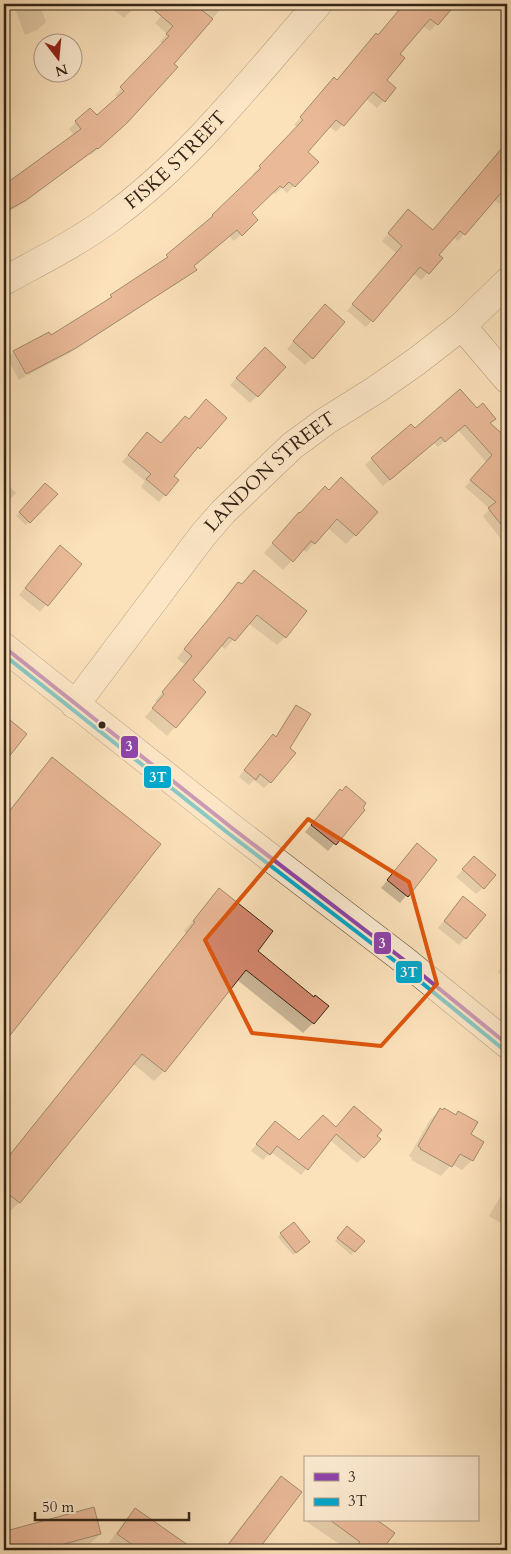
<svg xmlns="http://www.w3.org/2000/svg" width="511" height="1554" font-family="Cardo,serif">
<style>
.shadow{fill:#0003}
.building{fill:#d4876d;stroke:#342416}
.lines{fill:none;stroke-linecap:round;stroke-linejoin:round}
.minor-casing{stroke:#66543f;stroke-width:29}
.minor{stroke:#fdecd3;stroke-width:28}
.bus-1-casing{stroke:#fdecd3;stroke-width:8}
.bus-2-casing{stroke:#fdecd3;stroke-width:8}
.bus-1{stroke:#8e44ad;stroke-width:4}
.bus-2{stroke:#00a9ce;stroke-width:4}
.marked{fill:none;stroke:#df560c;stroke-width:4;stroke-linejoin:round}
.bus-dot{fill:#342416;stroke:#fdecd3;stroke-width:2}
.labels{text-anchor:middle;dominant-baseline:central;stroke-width:4.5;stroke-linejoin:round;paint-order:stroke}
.street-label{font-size:19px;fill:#342416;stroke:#fdecd3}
.line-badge{stroke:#fdecd3;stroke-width:2}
.badge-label{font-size:14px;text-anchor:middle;font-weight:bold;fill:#fff}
</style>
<rect width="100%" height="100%" fill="#fce2bb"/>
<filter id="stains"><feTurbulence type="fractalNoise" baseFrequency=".004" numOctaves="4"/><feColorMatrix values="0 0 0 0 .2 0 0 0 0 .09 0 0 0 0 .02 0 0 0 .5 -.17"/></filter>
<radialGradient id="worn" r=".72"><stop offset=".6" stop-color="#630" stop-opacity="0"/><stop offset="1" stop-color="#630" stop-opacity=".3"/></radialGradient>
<!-- shadow -->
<g class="shadow">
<path d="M13,4H39L46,22L37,30L25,35Z"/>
<path d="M111,4H138L124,18L109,6Z"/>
<path d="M172,4H225L119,129L91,155L90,154L17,207L4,214V181L7,179L9,182L74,135L69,129L90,109L97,117L118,98L115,95L163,44L160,42L167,34L155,23Z"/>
<path d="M405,4H443L450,9L430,31L423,26L399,54L385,80L395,88L377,108L366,99L336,132L329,126L307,152L317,162L287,193L282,188L275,194L272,192L250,213L257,220L234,241L229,236L193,267L195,270L188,276L68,354L28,375L15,352H13L49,333L51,337L104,302L111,296L161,262L206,222L255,176L253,174L297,127L294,125L328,86L336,81Z"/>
<path d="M507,147V196L499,204L494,200L458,241L453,237L438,255L441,258L421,280L413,273L366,327L347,311L396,253L382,241L401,218L432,231Z"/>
<path d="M319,312L312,358L305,365L287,349Z"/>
<path d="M13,353L26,376L19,380L7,358Z"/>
<path d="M258,355L285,367L250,403L230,385Z"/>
<path d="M460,391L489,423L507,441V455L492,470L507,489V547L483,516L490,509L465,487L487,463L458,430L438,447L434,443L383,486L365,465L411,426L414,430Z"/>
<path d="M178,424L199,448L192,454L191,453L172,476L165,495L159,502L141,487L145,481L122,462L141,440L161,444Z"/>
<path d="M4,480L16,493L4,505Z"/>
<path d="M45,484L56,494L26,525L16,516Z"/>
<path d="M377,512L346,544L328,528L306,552L302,549L283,570L264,553L290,523Z"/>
<path d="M53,554L80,564L40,612L19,595Z"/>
<path d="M254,571L285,637L277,645L248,623L225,649L220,645L191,681L175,727L167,736L145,717L157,703L155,701L185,665L177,658L217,609L230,591L238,583L241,585Z"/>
<path d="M296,706L270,782L264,788L254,780L249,785L239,777L267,742L275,737L290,713Z"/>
<path d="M52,759L10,1034L4,1040V817L39,772Z"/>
<path d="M341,792L363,810L328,851L305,832L333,798Z"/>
<path d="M417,845L436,860L400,903L381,888Z"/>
<path d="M468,864L483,888L476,894L456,877Z"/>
<path d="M219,890L256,951L313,1023L303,1033L236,979L164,1071L154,1081L132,1063L19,1203L4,1217V1162L186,933L184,931Z"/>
<path d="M463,898L465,938L459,945L438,928Z"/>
<path d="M507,960V979L498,972Z"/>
<path d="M440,1110L455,1116L458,1113L469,1134L472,1160L462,1170L452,1164L441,1176L411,1160L412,1158L409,1156L430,1120Z"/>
<path d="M269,1128L299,1142L336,1128L363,1157L357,1163L330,1140L301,1175L271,1152L263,1160L251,1151Z"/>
<path d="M507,1185V1227L489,1216Z"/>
<path d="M344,1230L363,1241L351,1255L335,1241Z"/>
<path d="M281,1234L305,1245L293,1255L278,1237Z"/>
<path d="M281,1478L300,1493L256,1550H223L271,1488Z"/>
<path d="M136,1509L193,1550H116L108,1544L126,1519Z"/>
<path d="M308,1520H375L383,1550H348L307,1522Z"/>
<path d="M7,1532L100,1534L90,1544L66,1550H4V1535Z"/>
</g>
<!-- building -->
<g class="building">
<path d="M147,4H194L213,19L174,64L178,67L127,123L98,149L97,148L25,201L4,212V185L81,129L75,121L90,108L97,115L124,91L120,87L169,36L166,34L173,26Z"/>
<path d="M404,4H456L438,25L430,19L400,54L405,58L387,80L396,88L385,102L373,92L344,126L336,120L308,152L319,162L295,187L289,182L283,188L280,186L252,213L258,220L242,236L237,230L194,266L197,270L76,348L26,374L13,351L49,332L51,335L112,297L110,295L168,257L166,255L213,216L212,215L261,168L259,166L303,120L300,117L334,77L337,80L376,33L378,35Z"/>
<path d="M507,142V186L465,235L460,231L439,255L443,258L429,274L420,267L373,322L352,304L402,246L388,233L408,209L433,230Z"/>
<path d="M325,304L345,322L313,359L293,341Z"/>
<path d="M265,347L286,367L258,397L236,378Z"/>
<path d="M460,389L477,408L483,403L496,419L490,423L507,438V532L488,508L496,502L470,480L492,455L465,425L445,442L441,437L390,480L371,458L411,424L415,428Z"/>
<path d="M206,399L227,418L200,449L198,447L174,476L179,480L166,496L146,479L151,474L128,455L147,432L161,443L185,416L189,419Z"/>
<path d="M341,477L378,512L356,536L337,519L315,544L311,541L293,562L272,543L299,512L300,513L325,486L329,490Z"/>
<path d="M45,483L58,494L30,523L19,512Z"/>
<path d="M60,545L82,564L48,606L25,588Z"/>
<path d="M254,570L307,611L286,638L257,615L235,641L229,637L193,680L206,692L176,728L152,708L164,694L162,692L192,656L184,649L225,599L238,582L242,584Z"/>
<path d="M296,705L311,714L290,748L296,753L271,783L260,774L256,780L244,770L273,734L276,737Z"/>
<path d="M4,715L27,734L4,763Z"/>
<path d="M52,757L161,844L4,1043V818Z"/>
<path d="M346,786L366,803L363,808L365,810L336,845L311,825L340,789L342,791Z"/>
<path d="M417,843L437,860L408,897L387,880Z"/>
<path d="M474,856L496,875L484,889L462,869Z"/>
<path d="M219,888L273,931L258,951L314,997L315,995L329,1006L314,1024L246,970L165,1072L142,1054L20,1203L4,1191V1162L111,1029L195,922L193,921Z"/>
<path d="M463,896L486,915L466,939L444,921Z"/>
<path d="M354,1106L382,1130L377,1136L381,1139L364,1158L336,1134L308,1170L277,1146L270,1155L256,1144L275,1121L299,1140L323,1115L336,1127Z"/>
<path d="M440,1108L443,1110L444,1108L456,1115L458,1111L478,1122L471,1134L484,1142L473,1161L460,1154L452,1167L420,1149L421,1148L418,1146Z"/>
<path d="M294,1222L310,1242L296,1253L280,1233Z"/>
<path d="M347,1226L365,1241L355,1252L337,1238Z"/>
<path d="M281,1476L302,1492L258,1550H224Z"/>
<path d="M94,1507L101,1534L42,1550H11L6,1531Z"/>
<path d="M135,1508L195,1550H140L117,1534Z"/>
<path d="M330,1520H377L395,1533L382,1550H354L360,1542Z"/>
</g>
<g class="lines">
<defs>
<g id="minor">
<path id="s1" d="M4,281C40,261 79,242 112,217C192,158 253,78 318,4"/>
<path d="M462,326L507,379"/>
<path d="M4,647L232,828L404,960L507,1044"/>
<path id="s2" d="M75,705L203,535L223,512L292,446L326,421L377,389L417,361L462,326L507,282"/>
</g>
</defs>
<!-- minor casing -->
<use href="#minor" class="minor-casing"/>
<!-- minor -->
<use href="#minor" class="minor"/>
<defs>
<path id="bus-1" d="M4,647L232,828L404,960L507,1044"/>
<path id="bus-2" d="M4,655L228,833L400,965L503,1049"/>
</defs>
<!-- bus-1 casing -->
<use href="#bus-1" class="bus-1-casing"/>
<!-- bus-2 casing -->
<use href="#bus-2" class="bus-2-casing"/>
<!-- bus-1 -->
<use href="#bus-1" class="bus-1"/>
<!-- bus-2 -->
<use href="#bus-2" class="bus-2"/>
</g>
<!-- marked area -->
<path d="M0 0H511V1554H0ZM308,819L409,882L437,984L381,1046L252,1033L205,940Z" fill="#fce2bb" fill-opacity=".55" fill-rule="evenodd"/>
<path class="marked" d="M308,819L409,882L437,984L381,1046L252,1033L205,940Z"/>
<!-- markers -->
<circle class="bus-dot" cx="102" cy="725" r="4.5"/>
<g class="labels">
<!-- street labels -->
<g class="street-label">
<text stroke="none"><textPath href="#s1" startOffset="211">FISKE STREET</textPath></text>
<text stroke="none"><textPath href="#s2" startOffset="305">LANDON STREET</textPath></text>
</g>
</g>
<g class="line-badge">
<rect x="120" y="735" width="19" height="24" rx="5" fill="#8e44ad"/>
<rect x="143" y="765" width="29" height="24" rx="5" fill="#00a9ce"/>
<rect x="373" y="931" width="19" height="24" rx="5" fill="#8e44ad"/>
<rect x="395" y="960" width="28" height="24" rx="5" fill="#00a9ce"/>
</g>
<g class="badge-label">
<text x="129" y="751">3</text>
<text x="158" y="782">3T</text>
<text x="382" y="948">3</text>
<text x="409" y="977">3T</text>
</g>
<!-- margin -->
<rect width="511" height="1554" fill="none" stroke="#fce2bb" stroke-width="20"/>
<rect x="5" y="5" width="501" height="1544" fill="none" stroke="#342416" stroke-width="2.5"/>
<rect x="10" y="10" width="491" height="1534" fill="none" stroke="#342416"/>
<!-- legend -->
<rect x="304" y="1456" width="175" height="65" fill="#fdecd3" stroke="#ad9c87"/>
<rect x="314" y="1473" width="25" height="8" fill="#8e44ad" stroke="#ad9c87"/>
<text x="348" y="1482" font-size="15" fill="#342416">3</text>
<rect x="314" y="1498" width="25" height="8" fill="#00a9ce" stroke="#ad9c87"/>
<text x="348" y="1506" font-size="15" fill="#342416">3T</text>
<!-- north arrow -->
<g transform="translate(58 58) rotate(164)"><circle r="24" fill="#fdecd3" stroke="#ad9c87"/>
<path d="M0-4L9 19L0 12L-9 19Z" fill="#8f2418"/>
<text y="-8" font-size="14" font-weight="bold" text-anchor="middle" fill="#342416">N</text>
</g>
<!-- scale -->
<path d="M35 1512v8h154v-8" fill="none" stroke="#342416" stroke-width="2.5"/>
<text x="42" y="1512" font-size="15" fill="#342416" stroke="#fdecd3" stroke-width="4" paint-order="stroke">50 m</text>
<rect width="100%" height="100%" filter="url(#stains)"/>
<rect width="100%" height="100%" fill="url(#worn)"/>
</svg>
